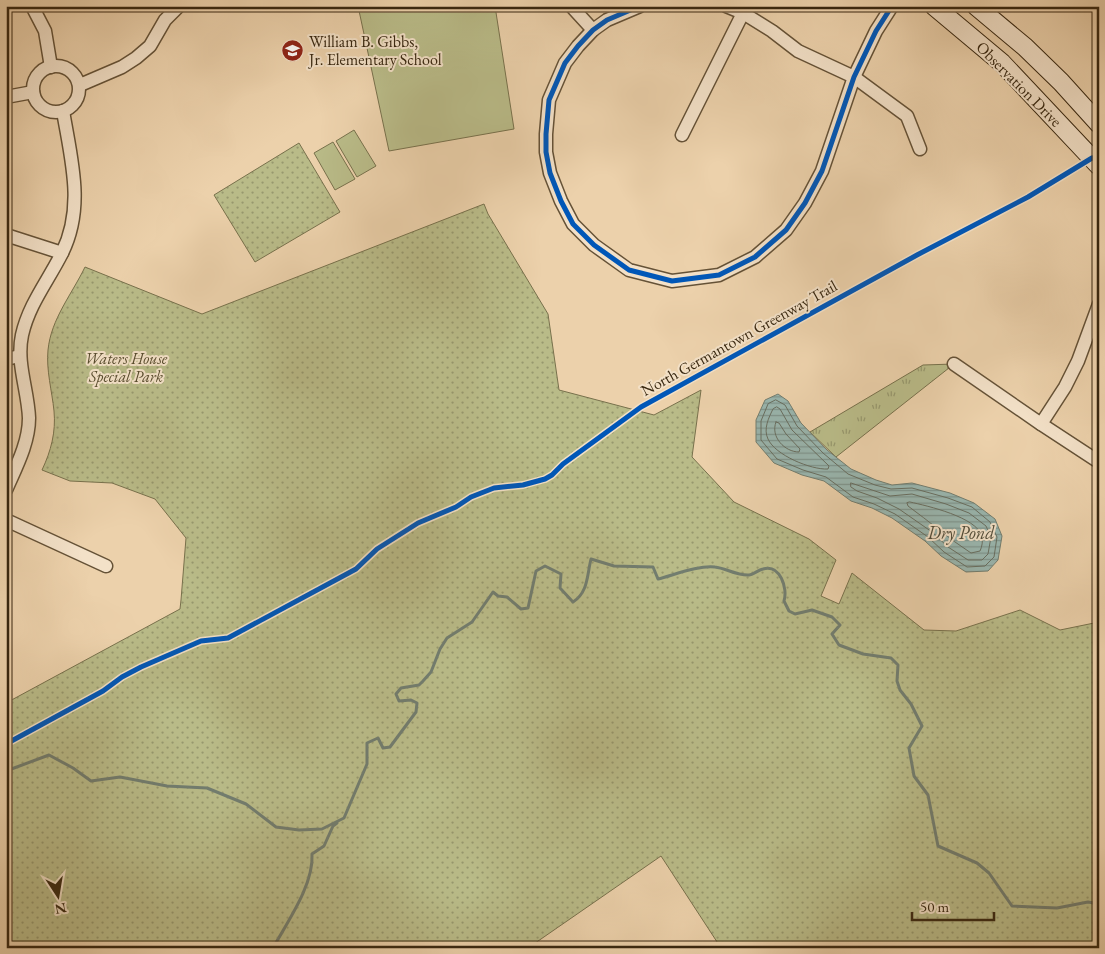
<svg xmlns="http://www.w3.org/2000/svg" width="1105" height="954" font-family="'EB Garamond',serif">
<style>
.grass{fill:url(#grass-tufts);stroke:#78714c}
.park{fill:url(#park-dots);stroke:#78714c}
.pitch{fill:#b9bb88;stroke:#78714c}
.water{fill:url(#water-rules);stroke:#727d6f}
.lines{fill:none;stroke-linecap:round;stroke-linejoin:round}
.shore{stroke:#686e60;stroke-width:1}
.stream{stroke:#727d6f;stroke-width:3}
.street-casing{stroke:#655237;stroke-width:15}
.secondary-casing{stroke:#382710;stroke-width:20}
.street{stroke:#f3e1c8;stroke-width:12}
.secondary{stroke:#f3e1c8;stroke-width:18}
.cycleway-casing{stroke:#f3e1c8;stroke-width:8}
.cycleway{stroke:#0057b8;stroke-width:5}
.labels{text-anchor:middle;dominant-baseline:central;stroke-width:4;stroke-linejoin:round;paint-order:stroke}
.poi-label{font-size:16px;fill:#382710;stroke:#f3e1c8;text-anchor:start}
.street-label{font-size:16px;fill:#382710;stroke:#f3e1c8}
.park-label{font-size:16px;font-style:italic;fill:#584c2e;stroke:#f3e1c8}
.water-label{font-size:18px;font-style:italic;fill:#504b38;stroke:#f3e1c8}
</style>
<defs>
<pattern id="grass-tufts" width="24" height="20" patternUnits="userSpaceOnUse" patternTransform="scale(1.25)"><rect width="24" height="20" fill="#b9bb88"/><path d="M3 7l-1-3M5 7V3M7 7l1-3M15 17l-1-3M17 17v-4M19 17l1-3" fill="none" stroke="#97986e"/></pattern>
<pattern id="park-dots" width="8" height="8" patternUnits="userSpaceOnUse" patternTransform="scale(1.25)"><rect width="8" height="8" fill="#b9bb88"/><path d="M2 2h.1M6 6h.1" fill="none" stroke="#97986e" stroke-width="1.8" stroke-linecap="round"/></pattern>
<pattern id="water-rules" width="6" height="5" patternUnits="userSpaceOnUse" patternTransform="scale(1.25)"><rect width="6" height="5" fill="#99b6af"/><path d="M0 2.5h6" fill="none" stroke="#7e948d"/></pattern>
</defs>
<rect width="100%" height="100%" fill="#ecd1ab"/>
<filter id="stains"><feTurbulence type="fractalNoise" baseFrequency=".004" numOctaves="4"/><feColorMatrix values="0 0 0 0 .2 0 0 0 0 .09 0 0 0 0 .02 0 0 0 .5 -.17"/></filter>
<radialGradient id="worn" r=".72"><stop offset=".6" stop-color="#630" stop-opacity="0"/><stop offset="1" stop-color="#630" stop-opacity=".3"/></radialGradient>
<!-- grass -->
<path class="grass" d="M954,364L836,457L810,432L923,365Z"/>
<!-- park -->
<g class="park">
<path d="M299,143L340,212L255,262L214,195Z"/>
<path d="M484,204L488,214L548,314L559,390L654,415L701,390L692,457L734,502L809,539L836,560L821,596L839,604L852,573L924,630L956,631L1020,610L1060,630L1099,622V948H721L661,856L528,948H6V703L180,609L181,600L186,538L155,499L112,483L70,481L42,470C51,451 56,432 54,411C52,391 46,370 48,350C51,319 72,294 85,267L202,314Z"/>
</g>
<!-- pitch -->
<g class="pitch">
<path d="M358,6H495L514,129L389,151Z"/>
<path d="M354,130L376,166L357,177L336,141Z"/>
<path d="M333,142L355,179L335,190L314,153Z"/>
</g>
<!-- water -->
<path class="water" d="M778,394L788,401L801,423L827,450L851,469L876,480L892,485L912,483L950,493L974,503L995,519L1002,536L998,560L988,571L966,572L941,556L925,541L892,518L872,508L851,501L824,481L802,475L774,463L756,442V420L765,400Z"/>
<g class="lines">
<!-- shore -->
<g class="shore">
<path d="M776,400L785,405L797,426L823,453L848,474L875,485L891,489L912,488L948,498L972,507L990,522L997,537L994,557L985,566L967,567L944,552L928,537L895,514L874,504L853,497L826,477L803,470L777,459L761,440V421L768,404Z"/>
<path d="M777,407L780,409L792,430L829,466L828,469C811,470 775,455 768,439C763,429 769,417 773,409Z"/>
<path d="M776,422L779,423L786,434L800,449L799,452C785,452 770,437 776,422Z"/>
<path d="M851,483L890,496L912,494L946,504L969,513L986,526L991,537L988,554L982,560H968L948,547L932,532L899,509L877,498L857,491L851,487Z"/>
<path d="M910,502C928,506 976,517 982,536C983,541 982,547 980,551L971,553C949,539 929,521 908,506L907,503Z"/>
</g>
<!-- stream -->
<g class="stream">
<path d="M6,771L49,755L73,768L91,781L120,777L167,786L207,788L246,804L276,827L299,830L322,829L344,818L367,764V743L378,738L383,748L390,747L416,712L417,703L411,700L399,701L396,694L401,688L419,685L423,681L431,672L440,649L447,638L472,622L493,592L498,596L507,597L521,609L528,608L536,571L545,566L561,574L560,588L573,602C588,593 587,575 591,559L614,566L653,567L658,579C674,575 699,565 715,567C725,568 738,576 749,575C753,575 758,570 763,569C780,564 788,588 784,601L789,611L795,614L812,610L832,617L840,625L832,634L839,645L863,654L891,658L898,665L897,681L900,690L911,704L922,726L909,748L914,776L928,795L938,846L977,863L989,873L1012,906L1057,908L1088,902L1099,904"/>
<path d="M273,948C288,921 314,884 312,854L324,846L333,826L337,823"/>
</g>
<defs>
<g id="street">
<path d="M32,6L45,31L51,67"/>
<path d="M571,6L593,30"/>
<path d="M640,6L607,20L593,30L578,46L565,63L549,100L546,134V152L550,173L561,201L573,224L594,245L629,270L672,281L719,275L755,257L786,230L805,203L822,171L854,77L876,31L892,6"/>
<path d="M726,6L743,13L772,31L798,51L854,77L907,116L920,149"/>
<circle cx="56" cy="89" r="23"/>
<path d="M80,85L122,67L136,58L150,46L165,20L179,6"/>
<path d="M6,97L33,92"/>
<path d="M682,135L743,13"/>
<path d="M6,235L62,253"/>
<path d="M6,359L20,356"/>
<path d="M954,364L1041,424L1099,462"/>
<path d="M1041,424L1065,387L1078,361L1099,304"/>
<path d="M6,490C16,467 29,443 29,418C28,390 16,363 22,335C29,304 48,281 62,253C85,207 71,159 63,111"/>
<path d="M6,520L106,566"/>
</g>
<g id="secondary">
<path d="M934,6L1002,63L1099,166"/>
<path d="M976,6L1025,47L1061,82L1099,124"/>
</g>
</defs>
<!-- street casing -->
<use href="#street" class="street-casing"/>
<!-- secondary casing -->
<use href="#secondary" class="secondary-casing"/>
<!-- street -->
<use href="#street" class="street"/>
<!-- secondary -->
<use href="#secondary" class="secondary"/>
<defs>
<g id="cycleway">
<path d="M640,6L607,20L593,30L578,46L565,63L549,100L546,134V152L550,173L561,201L573,224L594,245L629,270L672,281L719,275L755,257L786,230L805,203L822,171L854,77L876,31L892,6"/>
<path d="M6,744L103,691L122,677L141,667L201,641L228,638L356,569L377,549L418,523L456,507L471,497L494,488L523,485L545,479L552,475L563,464L641,407L917,255L1028,197L1092,158"/>
</g>
</defs>
<!-- cycleway casing -->
<use href="#cycleway" class="cycleway-casing"/>
<!-- cycleway -->
<use href="#cycleway" class="cycleway"/>
</g>
<!-- icons -->
<defs>
<symbol id="school-disc" viewBox="-11 -11 22 22"><circle r="9.5" fill="#8f2418" stroke="#f3e1c8"/><path d="M0-5L7-2L0 1L-7-2ZM-4 1L0 2.5L4 1V4Q0 6-4 4Z" fill="#fff"/></symbol>
</defs>
<g fill-rule="evenodd">
<use href="#school-disc" x="280" y="38" width="25" height="25"/>
</g>
<g class="labels">
<!-- poi labels -->
<g class="poi-label">
<text x="309" y="41">William B. Gibbs,<tspan x="309" dy="18">Jr. Elementary School</tspan></text>
</g>
<!-- street labels -->
<g class="street-label">
<text transform="translate(1019 84) rotate(45)">Observation Drive</text>
<text transform="translate(739 338) rotate(-29)">North Germantown Greenway Trail</text>
</g>
<!-- park labels -->
<g class="park-label">
<text x="126" y="358">Waters House<tspan x="126" dy="18">Special Park</tspan></text>
</g>
<!-- water labels -->
<g class="water-label">
<text x="961" y="532">Dry Pond</text>
</g>
</g>
<!-- margin -->
<rect width="1105" height="954" fill="none" stroke="#ecd1ab" stroke-width="25"/>
<rect x="8" y="8" width="1090" height="939" fill="none" stroke="#382710" stroke-width="2.5"/>
<rect x="12" y="12" width="1080" height="929" fill="none" stroke="#382710"/>
<!-- north arrow -->
<g transform="translate(58 896) rotate(168)" stroke="#f3e1c8" stroke-width="4" paint-order="stroke">
<path d="M0-4L9 19L0 12L-9 19Z" fill="#382710"/>
<text y="-8" font-size="14" font-weight="bold" text-anchor="middle" fill="#382710">N</text>
</g>
<!-- scale -->
<path d="M912 912v8h82v-8" fill="none" stroke="#382710" stroke-width="2.5"/>
<text x="920" y="912" font-size="15" fill="#382710" stroke="#f3e1c8" stroke-width="4" paint-order="stroke">50 m</text>
<rect width="100%" height="100%" filter="url(#stains)"/>
<rect width="100%" height="100%" fill="url(#worn)"/>
</svg>
